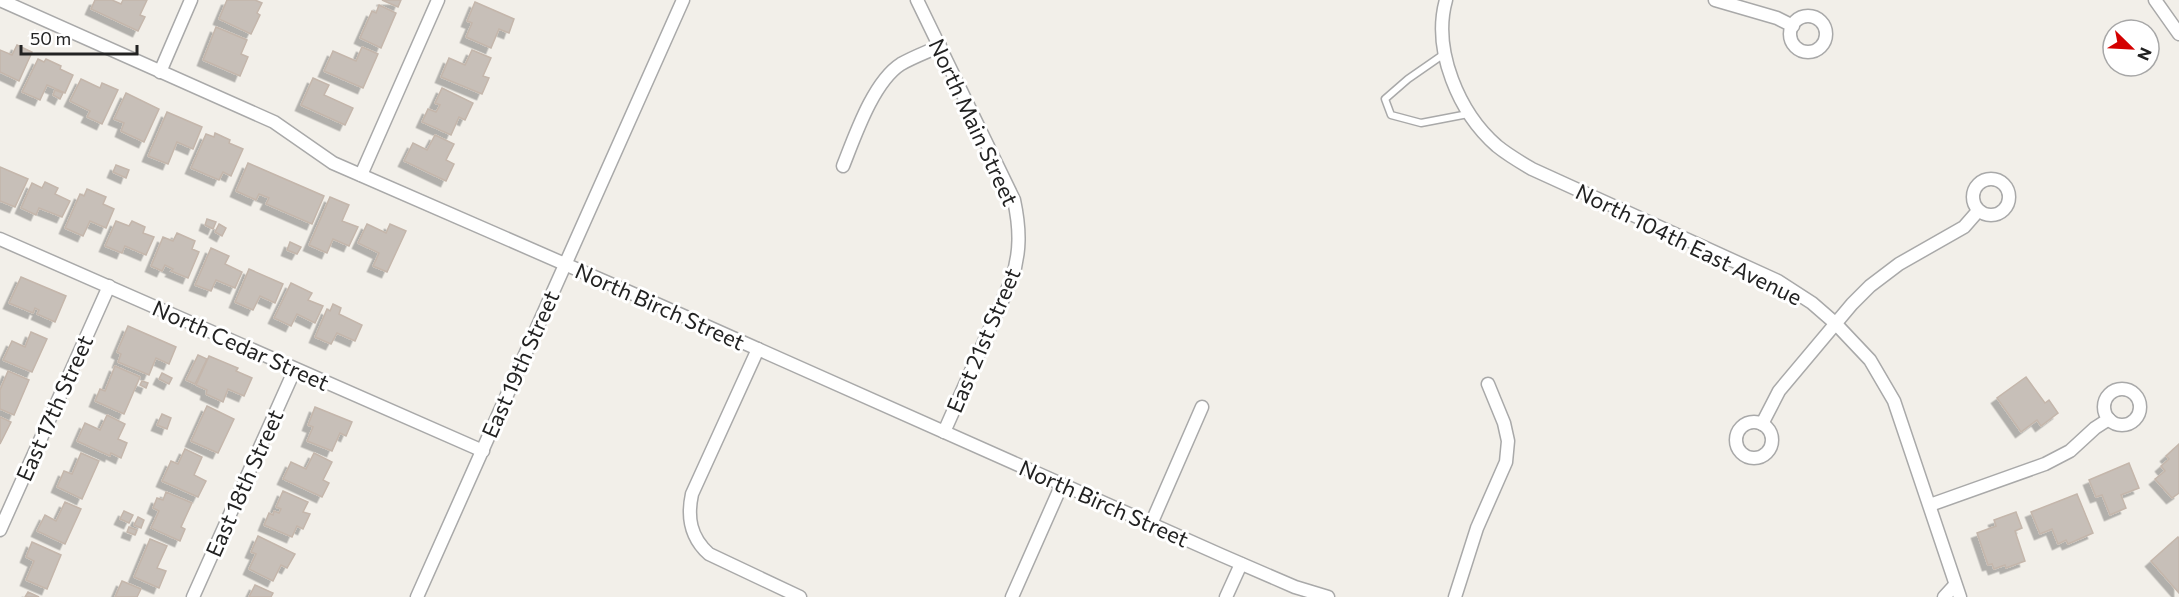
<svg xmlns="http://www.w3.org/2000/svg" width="2179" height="597" font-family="Commissioner,sans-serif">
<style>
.building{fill:#c7bfb8;stroke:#c4b6ab;stroke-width:1.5;filter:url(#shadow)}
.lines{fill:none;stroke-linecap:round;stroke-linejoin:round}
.lane-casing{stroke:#a9a9a9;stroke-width:9}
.street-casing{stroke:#a9a9a9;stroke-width:15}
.lane{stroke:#fff;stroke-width:6}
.street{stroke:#fff;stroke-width:12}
.labels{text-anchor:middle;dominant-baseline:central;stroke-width:6;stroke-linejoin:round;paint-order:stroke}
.street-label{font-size:22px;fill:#222;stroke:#fff}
</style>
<defs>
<filter id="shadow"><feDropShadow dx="-5.5" dy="5.5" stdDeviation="0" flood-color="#0004"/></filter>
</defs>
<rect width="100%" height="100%" fill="#f2efe9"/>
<!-- building -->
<g class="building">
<path d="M95,0H112L121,4L123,0H147L140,15L145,17L138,31L91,9Z"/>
<path d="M227,0H255L262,3L257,13L260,15L251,34L219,19Z"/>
<path d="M382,0H401L398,7Z"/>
<path d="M475,2L514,19L509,33L499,29L491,48L466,37L472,23L467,21Z"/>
<path d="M379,5L396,13L381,48L360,38L372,11L376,13Z"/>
<path d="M216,27L247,40L241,54L248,57L240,76L203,60Z"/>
<path d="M17,45L32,52L19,81L0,72V50L12,55Z"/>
<path d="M362,47L378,54L363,88L324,71L333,51L356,61Z"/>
<path d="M472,50L491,58L483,76L489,78L482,94L441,77L449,58L465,65Z"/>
<path d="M38,59L44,62L46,59L61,66L60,69L73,75L65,93L47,85L40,100L22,92Z"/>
<path d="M313,78L329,85L324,95L353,108L345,125L301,105Z"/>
<path d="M81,79L100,88L102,83L118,90L102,124L87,117L90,111L70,101Z"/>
<path d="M442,88L473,103L465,120L459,117L451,135L422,122L428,109L436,112L440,105L435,103Z"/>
<path d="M55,90L63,93L60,99L53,95Z"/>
<path d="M126,93L159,109L144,142L121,131L124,123L114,119Z"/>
<path d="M167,112L202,127L193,149L177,142L168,164L148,156Z"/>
<path d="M215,133L230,140L229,143L243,149L231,176L223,172L219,180L191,168L206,134L214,137Z"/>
<path d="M435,135L454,144L446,160L454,164L446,181L404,161L413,143L427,150Z"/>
<path d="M248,163L324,196L312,224L266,204L269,198L259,194L256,200L236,191Z"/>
<path d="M116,165L129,170L126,178L113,172Z"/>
<path d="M0,167L28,179L15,207L0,201Z"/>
<path d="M45,182L58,188L55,194L70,201L62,217L39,208L36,215L21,208L32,183L42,188Z"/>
<path d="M87,189L106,197L103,204L114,209L106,228L90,221L83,236L65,228L80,194L84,196Z"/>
<path d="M330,197L349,205L342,221L358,227L349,246L333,239L327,253L309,245Z"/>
<path d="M207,219L216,222L213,229L205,225Z"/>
<path d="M116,221L129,226L132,221L145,227L143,233L154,237L146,255L125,246L122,253L105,246Z"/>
<path d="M219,224L226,228L222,236L215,232Z"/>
<path d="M367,224L386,233L390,224L406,231L387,272L373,266L379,253L358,243Z"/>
<path d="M177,233L195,241L192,249L199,252L188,278L171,271L173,269L165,265L162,271L151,266L163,237L173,241Z"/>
<path d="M290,242L301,247L297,254L287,250Z"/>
<path d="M211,248L229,256L225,264L242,272L235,288L216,280L211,291L195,285Z"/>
<path d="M249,269L283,284L275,303L260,296L253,310L235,302Z"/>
<path d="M21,277L66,296L55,322L37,314L39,310L35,308L33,313L9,303Z"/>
<path d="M291,283L312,293L308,300L323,306L315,323L297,314L291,326L274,318Z"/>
<path d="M333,304L341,308L339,314L362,325L355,341L337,333L331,344L315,337L327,309L330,311Z"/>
<path d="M128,326L176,347L169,364L156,358L149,375L118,362L121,354L117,352Z"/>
<path d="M31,332L47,339L32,372L3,360L12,341L25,347Z"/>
<path d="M198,355L207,359L195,384L186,380Z"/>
<path d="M209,356L238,368L236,371L252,378L244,396L228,389L223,402L206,394L207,390L196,385Z"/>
<path d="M115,366L140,377L124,414L95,401L100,389L105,391Z"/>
<path d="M8,371L29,380L14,415L0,409V390Z"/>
<path d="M162,373L172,378L169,384L159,379Z"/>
<path d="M2026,377L2045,403L2049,400L2058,413L2041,426L2037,420L2021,432L1997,398Z"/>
<path d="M142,381L148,383L146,388L140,385Z"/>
<path d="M207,406L234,419L218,453L191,441Z"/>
<path d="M315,407L352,422L346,436L340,433L332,451L307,441L313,427L308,425Z"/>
<path d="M162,414L171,418L167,429L157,425Z"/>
<path d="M107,415L125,424L118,439L127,443L121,458L111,453L110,456L77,441L85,423L100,430Z"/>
<path d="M0,417L11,422L0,444Z"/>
<path d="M2179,444V493L2172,498L2155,479L2165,471L2161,466L2169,459L2166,456Z"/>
<path d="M185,449L202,457L194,475L206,481L198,497L162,481L171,461L178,464Z"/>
<path d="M81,453L99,461L82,499L57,487L64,471L72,474Z"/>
<path d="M314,453L332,462L323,480L329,483L322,497L283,479L291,462L306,469Z"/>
<path d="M2129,463L2139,488L2121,495L2126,508L2110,515L2102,495L2096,497L2089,480Z"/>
<path d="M283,491L308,502L303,512L310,514L303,529L297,526L292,537L264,525L269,513L273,515L274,511L279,513L281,509L276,507Z"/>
<path d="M166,492L192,503L181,527L185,529L180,541L151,528L159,511L153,508L157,498L163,500Z"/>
<path d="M2077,494L2093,533L2068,544L2066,540L2058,544L2052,529L2040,534L2031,512Z"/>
<path d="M65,502L81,509L65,544L37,531L45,515L56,521Z"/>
<path d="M124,511L133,515L129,523L120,519Z"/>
<path d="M2016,512L2022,528L2015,531L2025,561L2006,568L2005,565L1994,569L1992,564L1988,565L1977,533L1996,526L1994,520Z"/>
<path d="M138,517L144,520L141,528L134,525Z"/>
<path d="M129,527L137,530L135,535L127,532Z"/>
<path d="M258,536L295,554L287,568L281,565L273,581L249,569L256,554L251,552Z"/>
<path d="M2178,537L2179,539V593L2151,561Z"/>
<path d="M150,539L167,546L157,568L166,571L159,588L134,577Z"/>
<path d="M32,542L61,555L47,589L26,580L34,561L26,557Z"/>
<path d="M122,581L141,589L137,597H115Z"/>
<path d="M255,585L273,593L271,597H249Z"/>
<path d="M28,592L39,597H25Z"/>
</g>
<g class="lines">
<defs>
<path id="lane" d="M1444,54L1408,79L1385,99L1391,115L1421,123L1468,114"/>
<g id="street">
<path d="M0,0L274,122L333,163L661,306L1221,555L1295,587L1328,597"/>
<path d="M917,0L1014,200C1020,228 1021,253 1011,281L944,432"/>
<path d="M1446,0C1432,50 1459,113 1497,146C1508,155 1520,162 1532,169L1778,281L1812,303L1835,323L1870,360L1894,401L1960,597"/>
<path d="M1715,0L1777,18L1793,26"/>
<path d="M2155,0L2179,34"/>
<circle cx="1808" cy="34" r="18"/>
<path d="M160,72L191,0"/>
<path d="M843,166C855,136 873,82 901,64C913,57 927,52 940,46"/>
<path d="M361,175L438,0"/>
<circle cx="1991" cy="197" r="18"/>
<path d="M0,239L483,451"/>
<path d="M758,349L692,494C687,517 690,537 709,554L800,597"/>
<circle cx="2122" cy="407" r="18"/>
<circle cx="1754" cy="440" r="18"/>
<path d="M1762,424L1779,391L1852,304L1870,286L1899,264L1964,227L1978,211"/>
<path d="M1930,505L2045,464L2070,451L2095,428L2109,419"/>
<path d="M1151,524L1202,407"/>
<path d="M0,530L109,286"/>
<path d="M193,597L295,369"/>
<path d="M417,597L683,0"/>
<path d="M1012,597L1062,484"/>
<path d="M1226,597L1241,564"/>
<path d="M1455,597L1477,528L1506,462L1508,441L1504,423L1488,384"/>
<path d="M1944,597L1955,585"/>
</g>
</defs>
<!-- lane casing -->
<use href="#lane" class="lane-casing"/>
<!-- street casing -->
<use href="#street" class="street-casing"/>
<!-- lane -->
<use href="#lane" class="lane"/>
<!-- street -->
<use href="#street" class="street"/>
</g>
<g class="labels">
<!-- street labels -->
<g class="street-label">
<text transform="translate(974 122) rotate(65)">North Main Street</text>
<text transform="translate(1689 244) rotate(26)">North 104th East Avenue</text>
<text transform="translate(660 306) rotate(24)">North Birch Street</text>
<text transform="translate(983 340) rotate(-67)">East 21st Street</text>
<text transform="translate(241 345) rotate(24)">North Cedar Street</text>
<text transform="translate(520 364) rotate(-66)">East 19th Street</text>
<text transform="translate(54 408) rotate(-66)">East 17th Street</text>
<text transform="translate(244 483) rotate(-66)">East 18th Street</text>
<text transform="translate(1104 503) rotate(24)">North Birch Street</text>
</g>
</g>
<!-- north arrow -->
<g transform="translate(2131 48) rotate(114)"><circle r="28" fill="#ffffff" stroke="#a7a7a7" stroke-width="1.5"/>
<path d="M0-4.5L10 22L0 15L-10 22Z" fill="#d40000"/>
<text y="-9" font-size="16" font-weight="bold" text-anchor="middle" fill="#222222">N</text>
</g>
<!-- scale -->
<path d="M21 45v9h116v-9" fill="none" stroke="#222222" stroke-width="3"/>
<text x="30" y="45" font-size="18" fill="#222222" stroke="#ffffff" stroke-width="4.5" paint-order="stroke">50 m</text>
</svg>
